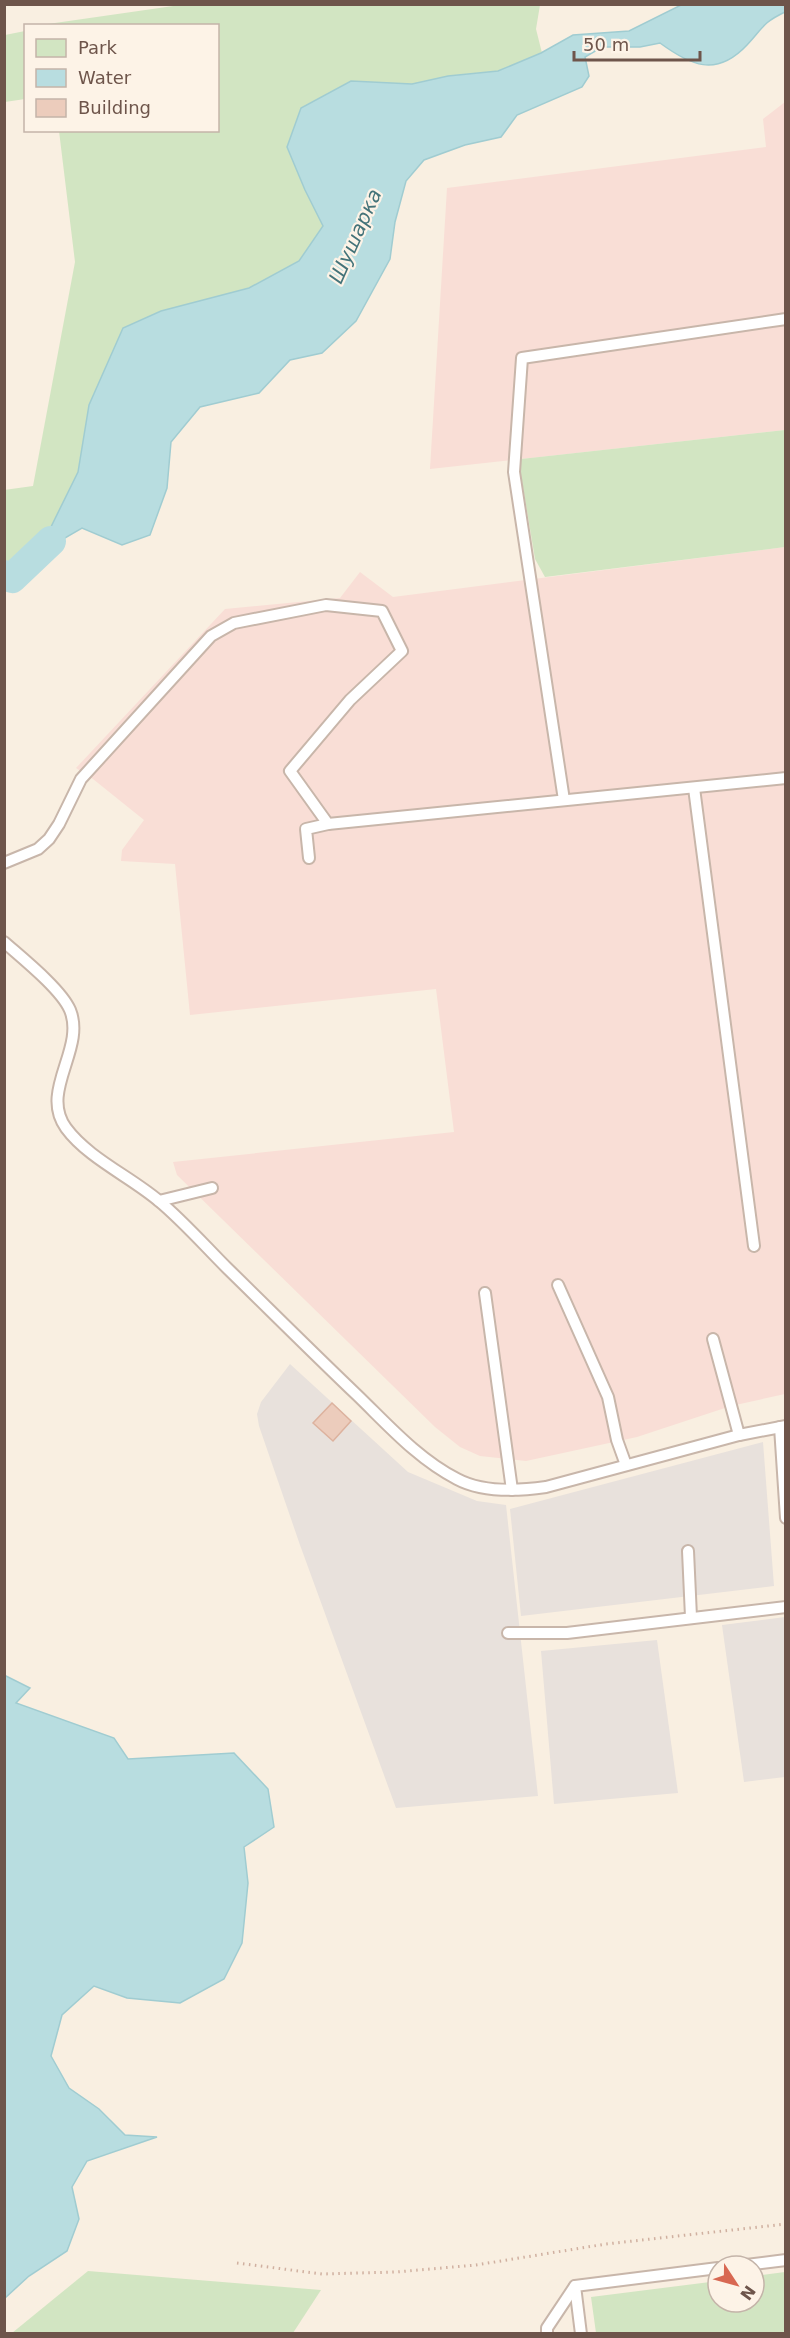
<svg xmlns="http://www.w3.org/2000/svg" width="790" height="2338" font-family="'DejaVu Sans',sans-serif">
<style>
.commercial{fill:#f9ded6}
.industrial{fill:#e8e1dc}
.green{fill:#d2e5c2}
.water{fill:#b8dde0;stroke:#a0ccd1;stroke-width:1.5}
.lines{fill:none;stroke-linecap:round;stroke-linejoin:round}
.river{stroke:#b8dde0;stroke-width:30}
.building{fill:#ecccbc;stroke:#ddb29e;stroke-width:1.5}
.lane-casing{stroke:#c8b6aa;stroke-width:14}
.path{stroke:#d0b0a0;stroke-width:3;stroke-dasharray:1.5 4.5;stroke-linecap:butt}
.lane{stroke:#fff;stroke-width:10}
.labels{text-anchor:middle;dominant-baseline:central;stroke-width:4.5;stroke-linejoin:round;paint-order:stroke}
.water-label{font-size:20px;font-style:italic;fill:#447379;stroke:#fdf3e7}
</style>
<rect width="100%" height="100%" fill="#f9efe1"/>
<!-- commercial -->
<g class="commercial">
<path d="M785,102V430L430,469L447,188L766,147L763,119Z"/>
<path d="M785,547V1394L731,1406L637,1437L526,1461L480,1456L460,1447L435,1427L177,1175L173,1162L454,1132L436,989L190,1015L175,864L121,861L122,850L144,820L93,779L76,768L225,609L340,598L360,572L393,597Z"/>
</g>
<!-- industrial -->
<g class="industrial">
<path d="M290,1364L408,1472L477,1501L506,1505L538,1796L396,1808L300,1545L259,1426L257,1414L261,1402Z"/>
<path d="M763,1442L774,1586L521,1616L510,1509Z"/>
<path d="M785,1617V1777L744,1782L722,1625Z"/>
<path d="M657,1640L678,1793L554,1804L541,1651Z"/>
</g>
<!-- green -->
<g class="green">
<path d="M187,4L540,5L536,29L542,53L498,71L448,76L412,84L351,81L305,190L324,226L299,261L249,288L211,298L89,405L78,472L57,516L44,541L18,565L8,570L4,568V490L33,486L75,262L59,131L218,130V26L41,25Z"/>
<path d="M25,31V99L5,102V35Z"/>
<path d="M785,430V547L545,577L535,559L521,475V459Z"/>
<path d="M88,2271L321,2290L293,2333H12Z"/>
<path d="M785,2272V2333H596L591,2297L718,2281V2302H754V2276Z"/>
</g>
<!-- water -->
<g class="water">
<path d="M683,4L785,5V12C762,23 763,28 747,45C716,78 690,65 660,43L640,47H602L585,57L589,76L582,87L517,115L501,137L465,145L424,160L406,181L395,222L390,259L356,321L322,353L290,360L259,393L200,407L171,442L167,488L150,535L122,545L82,528L51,546L25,573L18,565L44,541L78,472L89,405L123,328L161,311L249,288L299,261L323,226L305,190L287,147L301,108L351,81L412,84L448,76L498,71L541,53L573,35L629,31Z"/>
<path d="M4,1675L30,1688L16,1703L114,1738L128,1759L234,1753L268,1789L274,1827L244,1847L248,1883L242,1943L224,1979L180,2003L127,1998L94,1986L62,2015L51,2056L69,2088L99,2109L125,2135L157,2137L87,2161L72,2187L79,2219L67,2251L29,2276L5,2298Z"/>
</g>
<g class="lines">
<!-- river -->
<path class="river" d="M4,575L12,578L51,541"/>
</g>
<!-- building -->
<path class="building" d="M332,1403L351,1421L333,1441L313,1423Z"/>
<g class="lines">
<defs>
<g id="lane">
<path d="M694,788L754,1246"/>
<path d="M564,800L514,472L522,358L786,319"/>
<path d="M309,858L306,829L328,824"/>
<path d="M4,863L38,849L49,839L59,824L81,779L211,636L234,623L326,605L382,611L402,651L350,700L290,771L328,824L786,778"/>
<path d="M4,942C22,958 61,989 70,1010C86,1049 39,1091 66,1128C88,1158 131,1177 159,1201C183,1221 205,1246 227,1268C270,1310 313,1353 357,1395C388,1425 418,1459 457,1479C483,1493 518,1491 546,1487L739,1435L786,1426"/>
<path d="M159,1201L212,1188"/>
<path d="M558,1285L608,1397L617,1440L626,1465"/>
<path d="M485,1293L512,1490"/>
<path d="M713,1339L739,1435"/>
<path d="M780,1427L786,1518"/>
<path d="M688,1551L691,1617"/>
<path d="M508,1633H567L786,1607"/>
<path d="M738,2266L786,2260"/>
<path d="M547,2334V2328L575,2286"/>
<path d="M581,2334L575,2286L718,2268"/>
</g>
</defs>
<!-- lane casing -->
<use href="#lane" class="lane-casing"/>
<!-- path -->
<path class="path" d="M237,2263L322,2274L396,2272L476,2265L606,2244L786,2224"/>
<!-- lane -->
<use href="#lane" class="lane"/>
</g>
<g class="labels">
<!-- water labels -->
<g class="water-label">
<text transform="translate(355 236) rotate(-66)">Шушарка</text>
</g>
</g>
<!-- border -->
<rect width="790" height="2338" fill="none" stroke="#6e554b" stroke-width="12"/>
<!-- legend -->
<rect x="24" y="24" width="195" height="108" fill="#fdf3e7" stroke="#c4b4a9" stroke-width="1.5"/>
<rect x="36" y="39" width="30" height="18" fill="#d2e5c2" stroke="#c4b4a9" stroke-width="1.5"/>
<text x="78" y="54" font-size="18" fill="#6e554b">Park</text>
<rect x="36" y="69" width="30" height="18" fill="#b8dde0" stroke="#c4b4a9" stroke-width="1.5"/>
<text x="78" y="84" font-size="18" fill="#6e554b">Water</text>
<rect x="36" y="99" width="30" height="18" fill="#ecccbc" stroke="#c4b4a9" stroke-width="1.5"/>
<text x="78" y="114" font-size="18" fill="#6e554b">Building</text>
<!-- north arrow -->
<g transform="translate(736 2284) rotate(126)"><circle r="28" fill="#fdf3e7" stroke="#c4b4a9" stroke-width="1.5"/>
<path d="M0-4.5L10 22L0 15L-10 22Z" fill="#d86852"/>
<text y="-9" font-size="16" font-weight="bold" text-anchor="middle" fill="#6e554b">N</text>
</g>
<!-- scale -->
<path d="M574 51v9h126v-9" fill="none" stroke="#6e554b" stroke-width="3"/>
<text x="583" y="51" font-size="18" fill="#6e554b" stroke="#fdf3e7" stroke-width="4.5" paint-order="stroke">50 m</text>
</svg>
